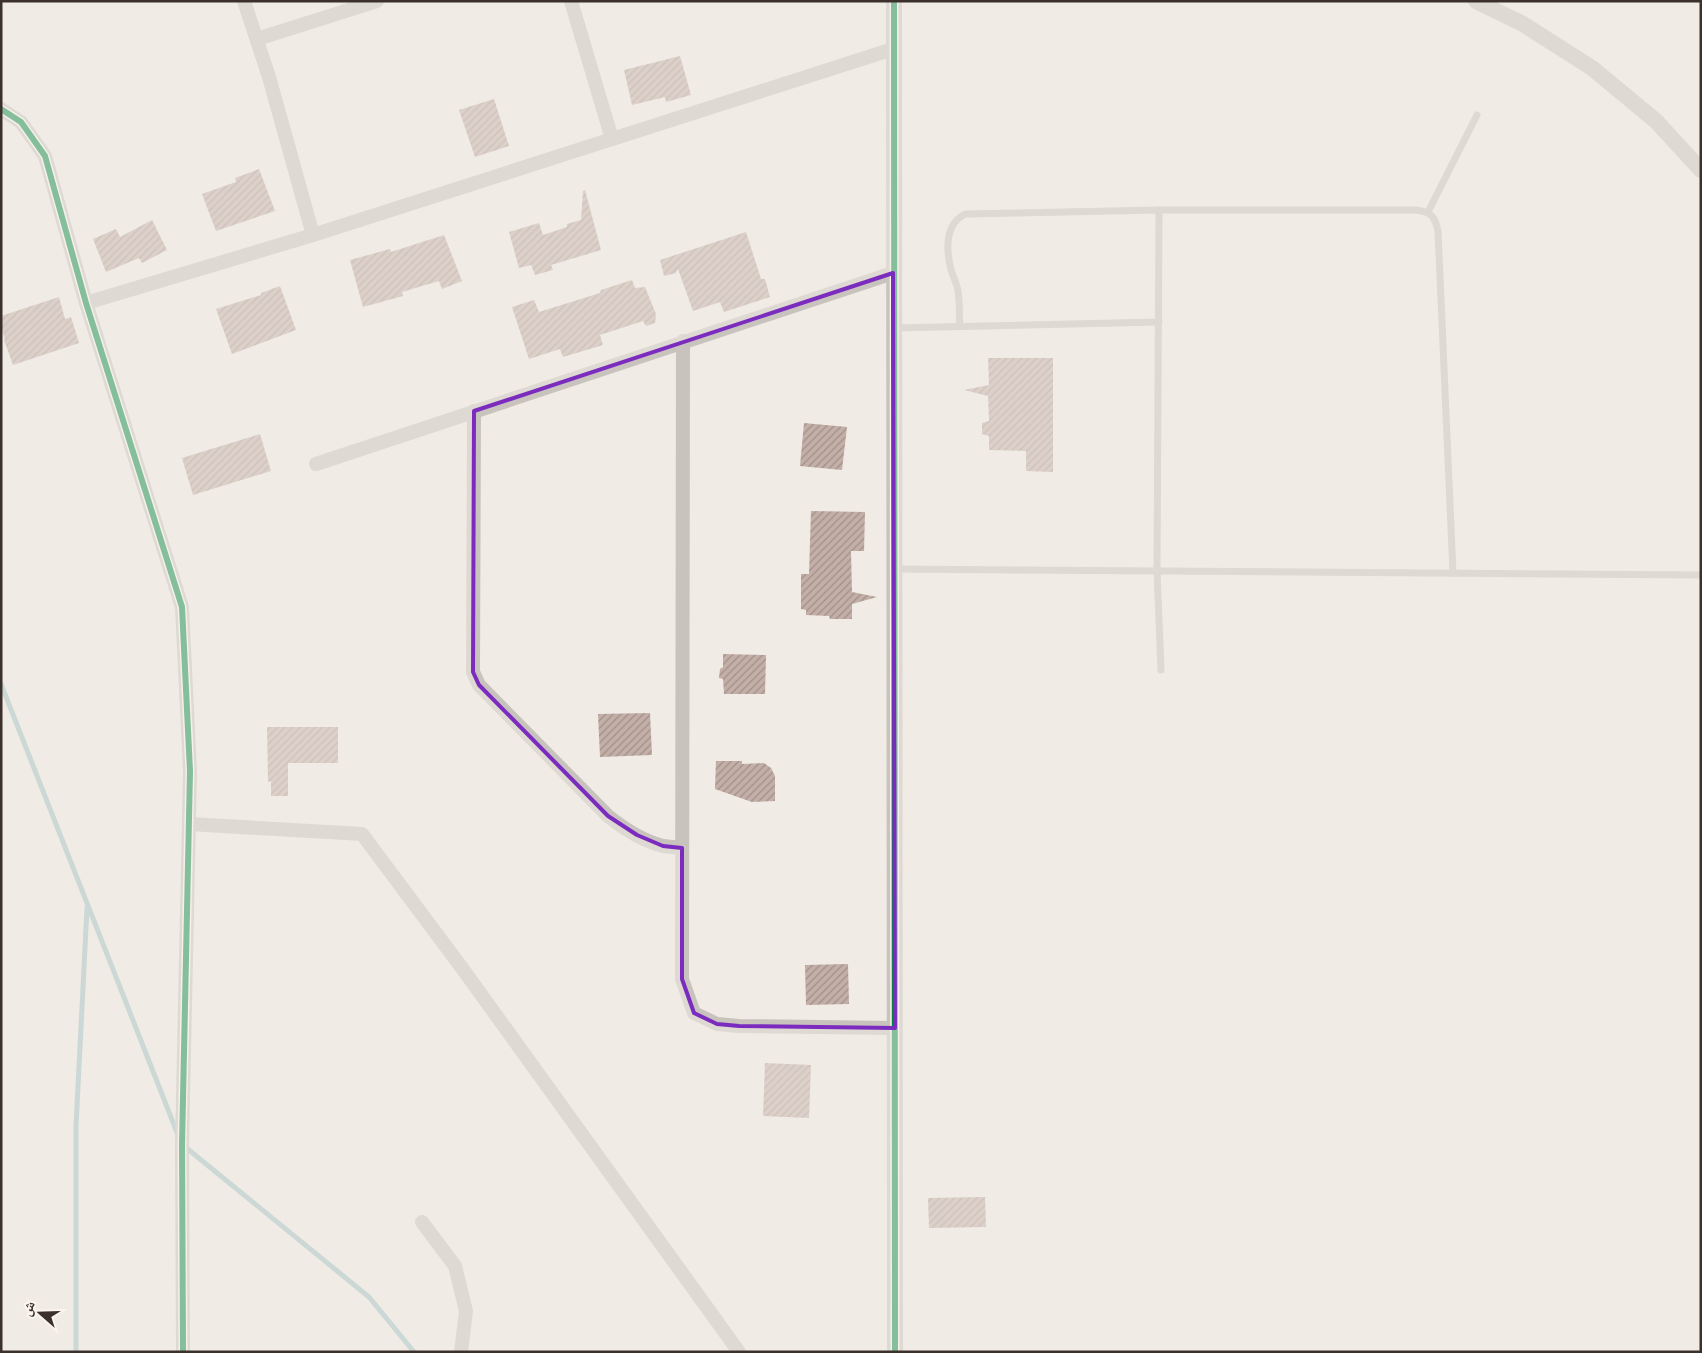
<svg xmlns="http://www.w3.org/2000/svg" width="1702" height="1353" font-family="Jost,'Noto Naskh Arabic',sans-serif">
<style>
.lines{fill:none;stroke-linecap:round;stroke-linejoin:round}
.stream{stroke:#a1c2c1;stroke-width:5}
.building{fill:url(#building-hatch)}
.service{stroke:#c9c3be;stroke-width:7}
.minor{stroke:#c9c3be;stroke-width:14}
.tertiary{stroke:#c9c3be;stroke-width:16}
.cycleway-casing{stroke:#fbf5ee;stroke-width:9}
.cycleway{stroke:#00873e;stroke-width:6}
.marked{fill:none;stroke:#7b2cbf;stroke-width:4;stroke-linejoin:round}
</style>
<defs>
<pattern id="building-hatch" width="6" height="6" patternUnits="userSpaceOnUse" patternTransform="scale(1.25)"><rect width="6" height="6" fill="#c3afa7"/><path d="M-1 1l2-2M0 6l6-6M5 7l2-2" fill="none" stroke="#a08f88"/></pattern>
</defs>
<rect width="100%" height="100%" fill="#f0ebe5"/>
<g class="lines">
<!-- stream -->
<g class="stream">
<path d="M1,684L178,1135"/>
<path d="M184,1146L369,1297L414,1352"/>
<path d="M76,1352V1126L87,908"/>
</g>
</g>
<!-- building -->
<g class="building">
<path d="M680,56L691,95L666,102L665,97L632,105L624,70Z"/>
<path d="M494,99L509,146L475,157L459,110Z"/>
<path d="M259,169L275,211L216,231L202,194L236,182L235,178Z"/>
<path d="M585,190L601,250L551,265L553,270L535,275L531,265L519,268L509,232L539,223L543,235L567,227V224L581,220L583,191Z"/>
<path d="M152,220L167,250L142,263L139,258L106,272L93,239L116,229L120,237Z"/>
<path d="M746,232L761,279H765L770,297L724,312L720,302L693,311L678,269L676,273L664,276L660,260Z"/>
<path d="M444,235L462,281L442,289L439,281L402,292L403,296L363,307L350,260L390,249L391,252Z"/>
<path d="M632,280L635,288L645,287L656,314L655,323L646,326L643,321L600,335L603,345L563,357L560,349L529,359L512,307L534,300L539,312L600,293L601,290Z"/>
<path d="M280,286L296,330L232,354L216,309L261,295V293Z"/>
<path d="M59,297L65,319L71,317L79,343L13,365L4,340L5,339L1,326V316Z"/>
<path d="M988,358H1053V472L1026,471V451L989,450V436L982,434V423L989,421L988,396L964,390L989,385Z"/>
<path d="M804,423L847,427L842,470L800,466Z"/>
<path d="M260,434L271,471L193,495L182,458Z"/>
<path d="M811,511L865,512L864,551H851L852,592L877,597L852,604V619H830L829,616L806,615V610L801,609V574H809Z"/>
<path d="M723,654L766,655L765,694H724L723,679L719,678L720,669L723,667Z"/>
<path d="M650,713L652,755L600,757L598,714Z"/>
<path d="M267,727H338V763H288V796H271V781L268,782Z"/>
<path d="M716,761H742V764L764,763L771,768L775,776V801L752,802L715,789Z"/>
<path d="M848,964L849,1004L806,1005L805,965Z"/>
<path d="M765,1063L811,1065L809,1118L763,1116Z"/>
<path d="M985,1197L986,1227L929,1228L928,1198Z"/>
</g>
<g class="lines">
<!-- service -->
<g class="service">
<path d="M1159,210L1157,571L1161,670"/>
<path d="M1428,212L1477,115"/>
<path d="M960,326C959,315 960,303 958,291C957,282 951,274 950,265C946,246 946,224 965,214L1159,210H1416C1431,212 1435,216 1438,231L1453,573"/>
<path d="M894,328L1159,322"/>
<path d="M894,569L1701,575"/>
</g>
<!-- minor -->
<g class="minor">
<path d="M244,1L269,77L313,235"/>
<path d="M571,1L612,139"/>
<path d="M257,39L377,1"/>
<path d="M1,109L21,122L45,156L86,303L182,607L190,771L182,1145L183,1352"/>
<path d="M86,303L313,235L893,49"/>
<path d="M683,341L682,979L694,1013L717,1024L739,1026L895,1028"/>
<path d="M474,411L473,672L479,685L608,816C623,828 643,841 663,846C669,847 676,847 682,848"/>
<path d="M316,464L893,273"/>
<path d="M189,824L362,834L462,968L739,1352"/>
<path d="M422,1222L455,1266L466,1311L461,1352"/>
</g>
<!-- tertiary -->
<g class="tertiary">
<path d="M894,1L895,1352"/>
<path d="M1476,1L1523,24L1592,68L1656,121L1701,170"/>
</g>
<defs>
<g id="cycleway">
<path d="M894,1L895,1352"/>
<path d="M1,109L21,122L45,156L86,303L182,607L190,771L182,1145L183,1352"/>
</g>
</defs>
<!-- cycleway casing -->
<use href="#cycleway" class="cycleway-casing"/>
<!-- cycleway -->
<use href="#cycleway" class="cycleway"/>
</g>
<!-- marked area -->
<path d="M0 0H1702V1353H0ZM893,273L895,1028L739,1026L717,1024L694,1013L682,979V848L663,846L637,835L608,816L479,685L473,672L474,411Z" fill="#f0ebe5" fill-opacity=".55" fill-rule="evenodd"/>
<path class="marked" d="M893,273L895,1028L739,1026L717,1024L694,1013L682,979V848L663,846L637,835L608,816L479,685L473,672L474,411Z"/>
<!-- border -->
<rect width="1702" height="1353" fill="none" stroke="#3b302b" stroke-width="5"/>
<!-- north arrow -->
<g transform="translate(40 1313) rotate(290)" stroke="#fbf5ee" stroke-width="4" paint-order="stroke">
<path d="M0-4L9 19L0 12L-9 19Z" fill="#3b302b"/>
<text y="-8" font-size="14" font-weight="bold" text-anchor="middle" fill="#3b302b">ش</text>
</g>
</svg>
